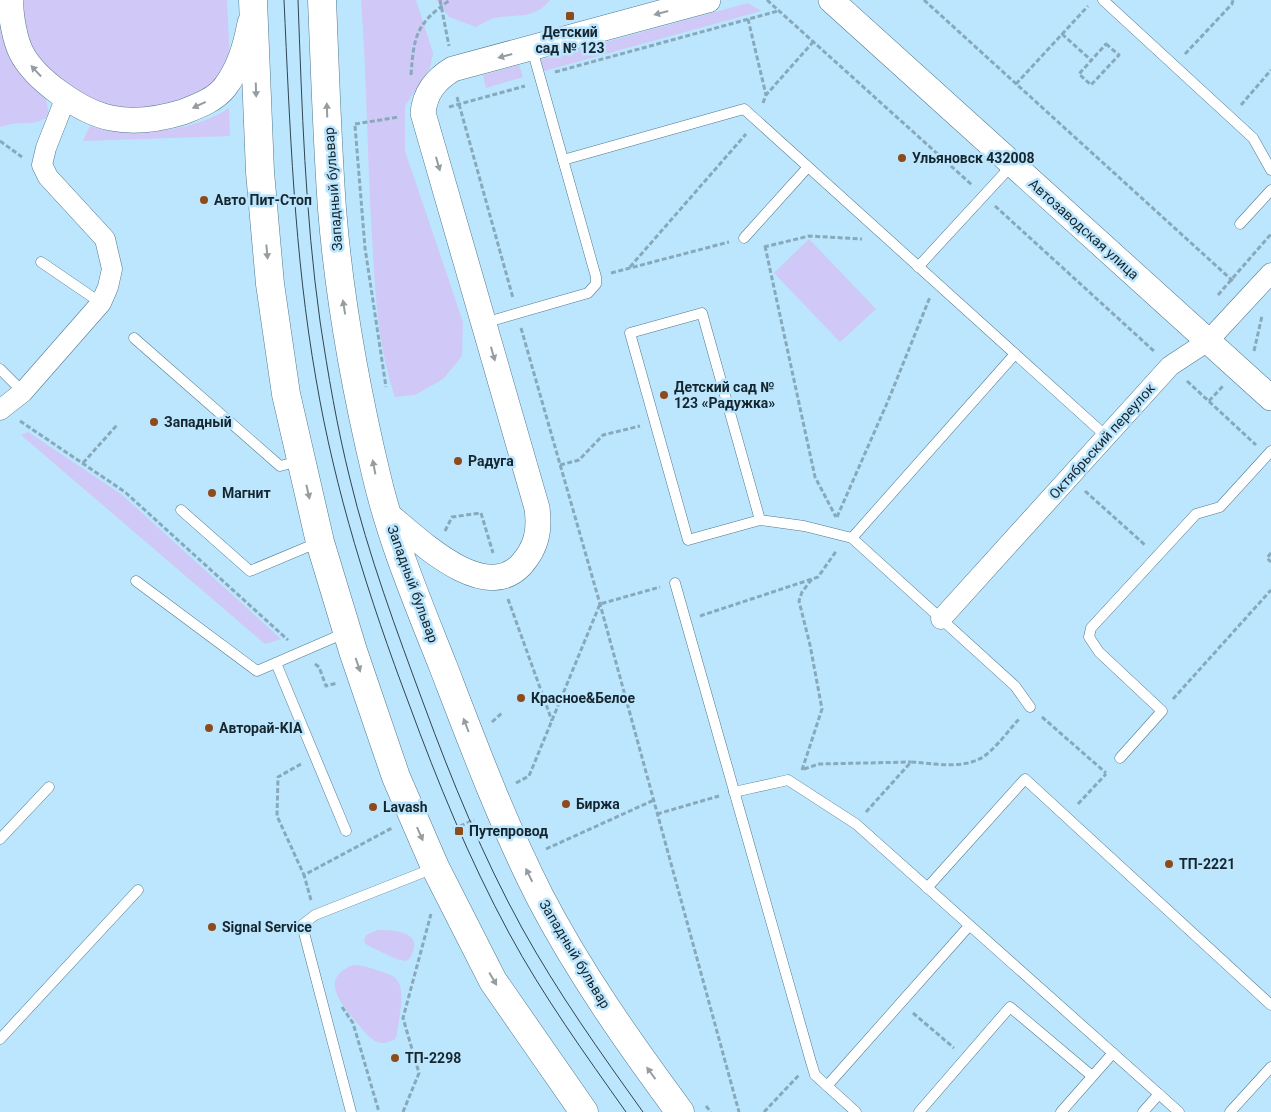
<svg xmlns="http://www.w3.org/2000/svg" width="1271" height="1112" font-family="Roboto,sans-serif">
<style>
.green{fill:#d0c8f6}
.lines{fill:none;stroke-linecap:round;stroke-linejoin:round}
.service-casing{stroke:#51788d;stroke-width:11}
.minor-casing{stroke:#51788d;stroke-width:21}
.tertiary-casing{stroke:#51788d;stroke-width:26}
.primary-casing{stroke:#51788d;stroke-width:29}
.path{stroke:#87a9bc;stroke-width:3;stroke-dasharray:5 2.5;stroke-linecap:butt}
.service{stroke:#fff;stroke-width:10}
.minor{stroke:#fff;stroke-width:20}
.tertiary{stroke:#fff;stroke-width:25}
.primary{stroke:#fff;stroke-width:28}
.tram{stroke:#304550;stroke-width:1}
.oneway{fill:#969da1}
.poi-dot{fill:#8d4a1a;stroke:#bce6fd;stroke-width:2}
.labels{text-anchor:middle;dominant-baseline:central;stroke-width:5;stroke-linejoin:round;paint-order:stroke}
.poi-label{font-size:14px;font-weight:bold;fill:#16262f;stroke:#bce6fd;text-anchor:start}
.street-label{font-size:14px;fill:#16262f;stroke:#bce6fd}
</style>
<rect width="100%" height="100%" fill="#bce6fd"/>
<!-- green -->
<g class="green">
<path d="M0,0L49,90L46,100L49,114C41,126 24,122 12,124C8,125 4,126 0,127Z"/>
<path d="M22,0H227C227,11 231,53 228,61C213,98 150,117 113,107C91,100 74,89 57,76C52,72 46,69 42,64C26,45 23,24 22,0Z"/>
<path d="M361,0H416L433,53L430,68L405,106V151L463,322L462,356L443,379L415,395L395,397C377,344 375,290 372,236C367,157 367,78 361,0Z"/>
<path d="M436,0H550C534,20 516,14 494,18C488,20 482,24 476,27L449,17Z"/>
<path d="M748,3L761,11L544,71L541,60Z"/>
<path d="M519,65L523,77L486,88L483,75Z"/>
<path d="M229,108L230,136L83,141L90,126C129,139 196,131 229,108Z"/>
<path d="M809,239L876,309L840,342L774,273Z"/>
<path d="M28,432L121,494L281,639L265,644L21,435Z"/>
<path d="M378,930C396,930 425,932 410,958L406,961L396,959L367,945L364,942L366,935Z"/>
<path d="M353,965C363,965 370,968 380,971C384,973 390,974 394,977C408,988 398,1018 397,1034C396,1039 394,1040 389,1042C374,1047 366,1033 358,1024C343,1006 317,979 353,965Z"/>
</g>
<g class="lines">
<defs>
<g id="service">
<path d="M1103,0L1253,138L1271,170"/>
<path d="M563,160L744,109L1106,436"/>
<path d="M1240,224L1271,190"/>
<path d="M744,238L808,167"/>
<path d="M41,262L101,303"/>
<path d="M918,267L1012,165"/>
<path d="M484,323L588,293L596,284V277L532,49"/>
<path d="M134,338L280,466L300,461"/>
<path d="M1015,354L852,538L1015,686L1030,707"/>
<path d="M0,369L23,392"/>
<path d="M181,510L250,571L319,542"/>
<path d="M760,520L702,313L630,333L688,540L760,520L804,526L852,538"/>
<path d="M136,581L257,671L347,632"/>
<path d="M675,583L811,1062L815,1075L856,1112"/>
<path d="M276,663L346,831"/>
<path d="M1120,758L1162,711L1099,652L1089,637L1091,628L1196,514L1220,507L1271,451"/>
<path d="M734,792L788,780L856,824L1179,1112"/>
<path d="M0,839L49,787"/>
<path d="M927,888L1025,779L1271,1005"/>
<path d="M0,1039L138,890"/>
<path d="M827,1086L969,926"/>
<path d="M351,1112L302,925L315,915L434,868"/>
<path d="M919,1112L1010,1007L1092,1076"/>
<path d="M1061,1112L1113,1053"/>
<path d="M1143,1112L1159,1094"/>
<path d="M1230,1112L1271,1067"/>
</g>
<g id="minor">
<path d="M0,410L23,392L101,303L108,287L112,269L105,239L48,177L42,165L46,148L66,97"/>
<path d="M941,619L1170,366L1208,341L1271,273"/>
</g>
<g id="tertiary">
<path d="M11,0C10,14 15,40 21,52C35,80 81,112 111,118C135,123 160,119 183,112C198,106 215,100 225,87C239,69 246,45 250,23"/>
<path d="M831,0L1271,398"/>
<path d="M387,514C417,538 483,605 521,565C537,547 540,530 537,508L423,113C425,92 436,79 453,69L708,0"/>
</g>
<g id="primary">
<path d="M253,0L260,172L270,284L286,394L320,542L353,651L396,777L435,867L493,981L584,1112"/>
<path d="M322,0C325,70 327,139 332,209C339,295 356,390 376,474C391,539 418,603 443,666C473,744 502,822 540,897C579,972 629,1043 680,1112"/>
</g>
</defs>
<!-- service casing -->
<use href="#service" class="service-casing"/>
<!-- minor casing -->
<use href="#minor" class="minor-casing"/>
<!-- tertiary casing -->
<use href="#tertiary" class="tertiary-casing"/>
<!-- primary casing -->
<use href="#primary" class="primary-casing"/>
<!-- path -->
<g class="path">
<path d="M440,0L449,46"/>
<path d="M767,0L972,185"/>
<path d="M924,0L1234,282"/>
<path d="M748,19L766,95"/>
<path d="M1062,34L1091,60"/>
<path d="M1106,44L1119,55L1091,85L1079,74Z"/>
<path d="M1185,54L1232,4L1233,0"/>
<path d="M555,72L778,11"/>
<path d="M411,75C414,35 416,24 450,0"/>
<path d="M1016,84L1088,6"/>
<path d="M457,97L513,298"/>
<path d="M763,103L766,95L813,42"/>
<path d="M1241,105L1271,70"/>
<path d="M449,107L525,86"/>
<path d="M355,124L399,117"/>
<path d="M355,126L365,248L386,387"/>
<path d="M0,141L22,157"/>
<path d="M995,206L1155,352"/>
<path d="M765,246L815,477L836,517"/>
<path d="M764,247L809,236L862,239"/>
<path d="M630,267L746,134"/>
<path d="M611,273L729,242"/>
<path d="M1218,295L1271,234"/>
<path d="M521,328L600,604L739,1112"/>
<path d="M1254,351L1262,316"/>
<path d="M1187,381L1256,445"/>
<path d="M1209,401L1223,386"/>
<path d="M20,421L125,492L288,640"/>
<path d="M83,463L117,425"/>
<path d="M560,465L579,460L603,435L640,426"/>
<path d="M1085,491L1145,545"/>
<path d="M837,517L888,401L930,297"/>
<path d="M445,531L452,517L481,513L493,553"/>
<path d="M1271,553L1267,558L1271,562"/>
<path d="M508,599L552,721"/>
<path d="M700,616L818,577L837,550"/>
<path d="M315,664L319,667L326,686L337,683"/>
<path d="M1173,699L1271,590"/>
<path d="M1042,717L1106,773"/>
<path d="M492,722L502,713"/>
<path d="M301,764L278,777L277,816L304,875"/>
<path d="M804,769L819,764L911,762"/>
<path d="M802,770L822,709L810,645L799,601L802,592L812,579"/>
<path d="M516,783L529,776L600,604L660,587"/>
<path d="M1078,804L1106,774"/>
<path d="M866,812L911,762C934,763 967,771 987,754C999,744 1009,730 1019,719"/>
<path d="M657,814L719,796"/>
<path d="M453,829L474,820"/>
<path d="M546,849L654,800"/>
<path d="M311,900L304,875L392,828"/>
<path d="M342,1007L353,1023L379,1112"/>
<path d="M913,1013L954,1048"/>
<path d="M706,1106L711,1112"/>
<path d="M403,1112L419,1073L403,1018L431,914"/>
<path d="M764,1112L799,1075"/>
</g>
<!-- service -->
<use href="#service" class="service"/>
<!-- minor -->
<use href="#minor" class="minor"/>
<!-- tertiary -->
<use href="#tertiary" class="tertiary"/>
<!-- primary -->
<use href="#primary" class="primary"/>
<!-- tram -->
<g class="tram">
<path d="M284,0C290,127 294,254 316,379C335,491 369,598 409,704C438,783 469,859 509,933C543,996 585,1054 626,1112"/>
<path d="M298,0C302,107 305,214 320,321C328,374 337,427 350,479C368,554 397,632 424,705C452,781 483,857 522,928C558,993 600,1052 643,1112"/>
</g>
</g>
<!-- one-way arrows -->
<defs><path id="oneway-solid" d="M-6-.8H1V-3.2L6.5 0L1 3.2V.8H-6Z" transform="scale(1.25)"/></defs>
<g class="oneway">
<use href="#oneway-solid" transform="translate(661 13) rotate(165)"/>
<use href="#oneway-solid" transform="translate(505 56) rotate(165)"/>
<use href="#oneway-solid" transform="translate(36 71) rotate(-133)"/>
<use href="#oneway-solid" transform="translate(256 90) rotate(88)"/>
<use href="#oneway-solid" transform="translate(199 105) rotate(155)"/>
<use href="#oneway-solid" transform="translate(327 110) rotate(-92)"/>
<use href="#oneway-solid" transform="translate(438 164) rotate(74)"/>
<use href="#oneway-solid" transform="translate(267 252) rotate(85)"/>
<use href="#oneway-solid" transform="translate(344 307) rotate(-99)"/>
<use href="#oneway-solid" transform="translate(493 354) rotate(74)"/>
<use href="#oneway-solid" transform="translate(374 467) rotate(-101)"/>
<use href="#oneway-solid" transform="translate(308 492) rotate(77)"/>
<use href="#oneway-solid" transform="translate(358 665) rotate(71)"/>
<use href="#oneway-solid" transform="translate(466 725) rotate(-111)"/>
<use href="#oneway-solid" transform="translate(420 834) rotate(66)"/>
<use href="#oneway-solid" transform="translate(529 875) rotate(-116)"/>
<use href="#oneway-solid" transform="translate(493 979) rotate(60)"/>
<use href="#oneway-solid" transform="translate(651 1073) rotate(-126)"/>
</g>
<!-- markers -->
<g class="poi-dot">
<rect x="565" y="11" width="10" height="10" rx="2.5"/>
<circle cx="902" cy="158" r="5"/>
<circle cx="204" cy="200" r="5"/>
<circle cx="664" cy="395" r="5"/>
<circle cx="154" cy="422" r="5"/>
<circle cx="458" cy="461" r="5"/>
<circle cx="212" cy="493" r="5"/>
<circle cx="521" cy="698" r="5"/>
<circle cx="209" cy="728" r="5"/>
<circle cx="566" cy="804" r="5"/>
<circle cx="373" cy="807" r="5"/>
<rect x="454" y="826" width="10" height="10" rx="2.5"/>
<circle cx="1169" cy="864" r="5"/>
<circle cx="212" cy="927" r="5"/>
<circle cx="395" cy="1058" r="5"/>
</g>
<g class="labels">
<!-- poi labels -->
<g class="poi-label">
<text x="570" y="32" text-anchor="middle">Детский<tspan x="570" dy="16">сад № 123</tspan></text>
<text x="912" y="158">Ульяновск 432008</text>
<text x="214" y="200">Авто Пит-Стоп</text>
<text x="674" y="387">Детский сад №<tspan x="674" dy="16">123 «Радужка»</tspan></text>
<text x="164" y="422">Западный</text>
<text x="468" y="461">Радуга</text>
<text x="222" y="493">Магнит</text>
<text x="531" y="698">Красное&amp;Белое</text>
<text x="219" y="728">Авторай-KIA</text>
<text x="576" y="804">Биржа</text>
<text x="383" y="807">Lavash</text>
<text x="469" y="831">Путепровод</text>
<text x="1179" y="864">ТП-2221</text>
<text x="222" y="927">Signal Service</text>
<text x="405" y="1058">ТП-2298</text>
</g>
<!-- street labels -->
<g class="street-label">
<text transform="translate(333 189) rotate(-94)">Западный бульвар</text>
<text transform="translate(1084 229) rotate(42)">Автозаводская улица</text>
<text transform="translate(1102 441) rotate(-48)">Октябрьский переулок</text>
<text transform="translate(413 584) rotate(70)">Западный бульвар</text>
<text transform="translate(575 954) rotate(59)">Западный бульвар</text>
</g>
</g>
</svg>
